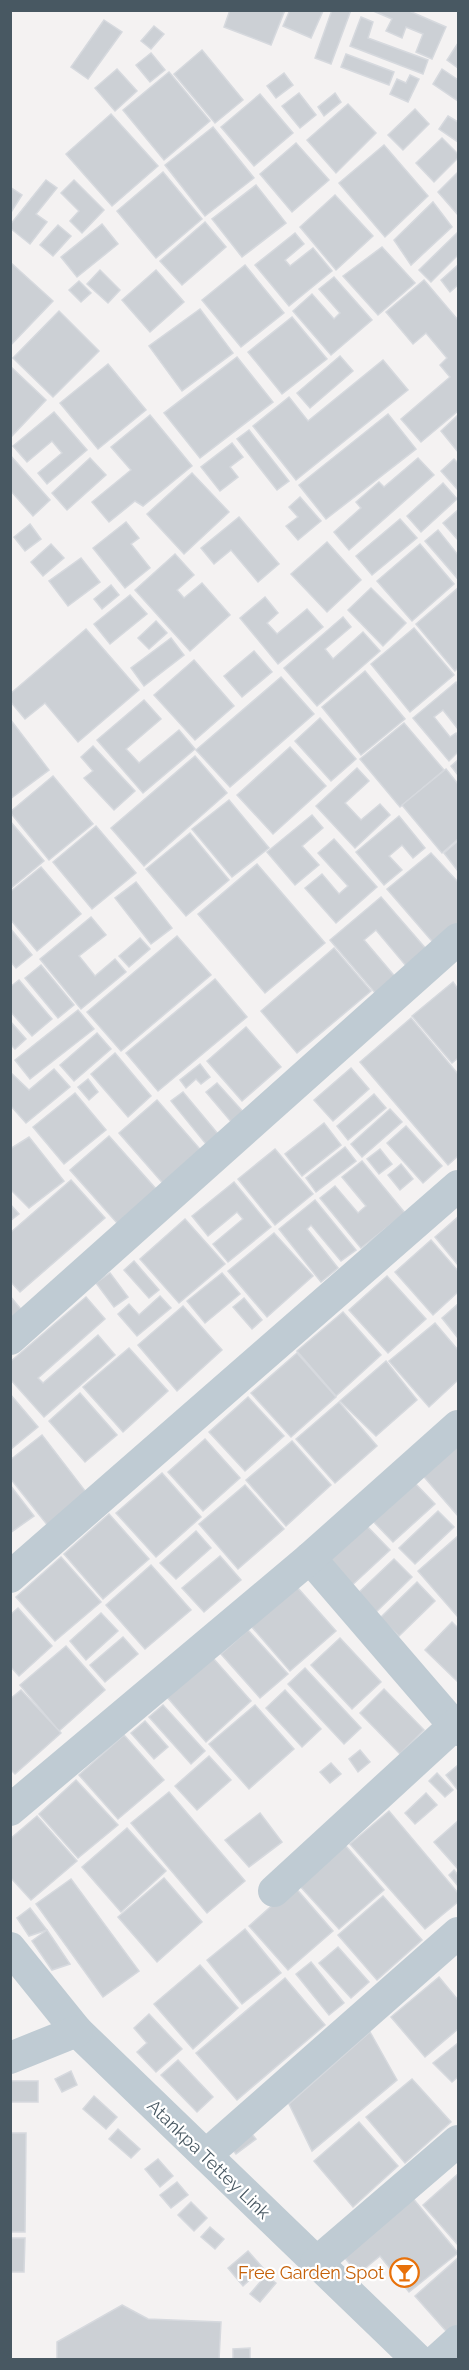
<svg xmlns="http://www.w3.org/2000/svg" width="469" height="2370" font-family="Raleway,sans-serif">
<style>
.building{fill:#ccd0d5;stroke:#d6d9de;stroke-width:1.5}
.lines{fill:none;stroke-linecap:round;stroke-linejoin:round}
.street{stroke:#bfcbd3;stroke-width:32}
.labels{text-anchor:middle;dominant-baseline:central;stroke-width:4.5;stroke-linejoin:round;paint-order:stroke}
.street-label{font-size:18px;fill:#485862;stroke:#fff}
.food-label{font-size:18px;fill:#c56008;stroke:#fff;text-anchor:end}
</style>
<rect width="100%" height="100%" fill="#f4f2f2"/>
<!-- building -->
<g class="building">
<path d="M230,10H285L271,45L224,27Z"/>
<path d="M290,10L323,11L311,38L283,26Z"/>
<path d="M332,10H351L331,64L315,58Z"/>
<path d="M371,10H407L446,27L432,59L416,52L423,34L406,27L402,38L386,31L392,19Z"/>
<path d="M361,17L373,22L368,38L428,60L423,74L350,46Z"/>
<path d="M104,20L122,32L88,79L71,67Z"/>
<path d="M154,26L164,34L151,49L141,41Z"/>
<path d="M458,43V68L447,60Z"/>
<path d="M202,50L243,100L215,123L174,74Z"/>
<path d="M151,53L165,70L150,82L136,65Z"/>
<path d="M346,54L394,72L389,85L341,67Z"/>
<path d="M117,69L137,91L115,111L95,88Z"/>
<path d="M442,69L458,80V101L433,84Z"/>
<path d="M169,72L210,121L164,160L123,110Z"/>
<path d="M284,73L293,85L276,98L267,86Z"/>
<path d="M410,75L419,79L408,102L390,94L397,79L406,83Z"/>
<path d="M299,93L316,115L300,128L282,106Z"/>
<path d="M335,93L341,102L324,116L318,107Z"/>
<path d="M260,94L293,133L254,166L221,127Z"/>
<path d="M348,104L376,133L336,173L307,140Z"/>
<path d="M415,109L429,124L403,150L388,135Z"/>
<path d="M111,114L158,166L112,206L66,154Z"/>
<path d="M448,116L458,122V142L439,129Z"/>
<path d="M213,127L254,178L205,216L165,165Z"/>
<path d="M442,138L458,154V158L434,182L416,163Z"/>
<path d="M296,143L329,180L292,212L260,174Z"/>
<path d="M384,145L428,196L385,237L339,183Z"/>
<path d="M163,172L202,219L156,258L117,211Z"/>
<path d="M458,172V215L438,192Z"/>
<path d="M46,180L57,188L36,214L47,222L30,244L10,228V225Z"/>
<path d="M74,180L104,210L82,233L70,221L79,211L61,193Z"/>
<path d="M256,185L286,223L242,257L212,219Z"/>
<path d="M10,187L22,195L10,214Z"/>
<path d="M335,195L373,236L336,270L300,227Z"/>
<path d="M433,202L452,227L411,265L394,240Z"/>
<path d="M205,222L226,247L182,285L160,261Z"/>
<path d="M102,224L118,244L77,277L61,257Z"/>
<path d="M58,225L71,236L53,256L40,245Z"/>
<path d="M458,232V255L431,282L419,270Z"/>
<path d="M295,233L304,244L285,260L290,266L313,248L332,271L289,306L255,265Z"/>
<path d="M382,247L415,283L378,315L343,276Z"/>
<path d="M10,262L53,301L10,346Z"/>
<path d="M245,265L284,313L241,347L202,300Z"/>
<path d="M458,265V285L450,292L441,280Z"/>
<path d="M100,270L120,290L108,303L87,284Z"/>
<path d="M156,270L184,302L150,332L122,300Z"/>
<path d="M334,277L372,320L331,355L293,311L312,294L334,319L340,313L319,289Z"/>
<path d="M424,280L458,320V411L421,442L401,419L450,377L440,365L447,358L426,333L413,344L386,312Z"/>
<path d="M79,281L91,293L81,302L69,290Z"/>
<path d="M200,309L233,353L182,391L149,346Z"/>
<path d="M59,311L99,351L53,397L13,358Z"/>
<path d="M292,317L327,359L282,394L248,352Z"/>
<path d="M340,356L353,371L310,408L297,393Z"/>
<path d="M237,357L273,402L200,458L164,413Z"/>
<path d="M383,360L408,390L296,480L253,426L289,397L308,421Z"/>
<path d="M108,364L146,410L98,449L60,403Z"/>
<path d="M10,366L46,400L10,438Z"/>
<path d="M54,412L87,450L47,484L38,473L62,453L52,441L27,462L13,446Z"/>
<path d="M388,414L416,449L326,519L299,485Z"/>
<path d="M150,415L192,466L143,506L135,501L109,522L92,502L131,470L111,447Z"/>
<path d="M458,415V452L441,431Z"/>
<path d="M249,430L289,481L277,490L237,439Z"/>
<path d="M232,443L243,457L230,467L238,477L220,491L201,467Z"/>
<path d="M10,455L50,500L33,516L10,490Z"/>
<path d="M90,458L106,475L67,510L52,493Z"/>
<path d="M418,458L434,475L349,550L334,532L361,508L356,502L379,482L384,487Z"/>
<path d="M454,459L458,463V490L441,471Z"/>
<path d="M192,473L229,512L184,554L147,514Z"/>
<path d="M443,483L457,499L421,532L407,516Z"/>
<path d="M300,497L321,521L298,540L286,526L298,517L289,507Z"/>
<path d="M458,510V540L443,523Z"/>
<path d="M239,517L279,564L258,582L231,550L214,564L201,548Z"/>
<path d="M400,519L417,538L372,575L356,556Z"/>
<path d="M126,522L139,538L131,544L150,568L125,588L93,548Z"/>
<path d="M30,524L41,539L25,551L14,537Z"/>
<path d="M438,530L458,555L457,578L425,541Z"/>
<path d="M327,542L361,580L327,612L291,574Z"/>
<path d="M51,544L64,558L43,576L31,562Z"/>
<path d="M420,544L454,584L412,621L377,581Z"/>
<path d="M175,554L194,575L177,590L184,598L202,583L230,615L190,651L135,590Z"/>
<path d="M81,558L100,582L68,606L49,581Z"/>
<path d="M111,585L119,595L102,609L94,599Z"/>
<path d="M371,588L406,623L383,646L348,610Z"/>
<path d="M458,588V668L455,671L416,624Z"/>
<path d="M130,595L147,614L110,644L94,624Z"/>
<path d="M265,597L278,613L267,623L277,634L307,609L323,627L278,664L240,618Z"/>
<path d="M343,617L351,627L325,649L333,659L363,632L380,651L317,706L284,668Z"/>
<path d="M156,621L167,633L149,649L138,638Z"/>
<path d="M414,628L454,675L410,712L371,664Z"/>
<path d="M86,629L139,690L78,742L45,703L25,719L10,701V694Z"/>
<path d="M171,638L184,655L144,686L131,668Z"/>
<path d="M254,651L272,672L242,697L224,676Z"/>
<path d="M194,660L234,706L195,740L154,695Z"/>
<path d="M365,671L405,719L361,755L322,707Z"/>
<path d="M281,677L314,714L230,787L196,750Z"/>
<path d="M456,682L458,685V729L443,710L434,717L450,737L456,733L458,736V752L449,761L413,718Z"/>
<path d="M144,700L161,719L126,749L139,763L179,730L195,749L143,793L97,740Z"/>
<path d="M320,718L356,759L331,781L295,741Z"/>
<path d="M10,719L49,770L10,799Z"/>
<path d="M404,723L444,770L400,807L360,759Z"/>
<path d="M93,746L135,791L114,810L84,778L93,771L81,757Z"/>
<path d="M290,747L326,786L273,834L237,795Z"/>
<path d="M195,756L227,793L144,866L111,828Z"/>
<path d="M458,760V775L451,766Z"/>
<path d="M357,768L369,781L345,803L361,820L380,804L390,815L355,848L316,806Z"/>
<path d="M446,769L458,784V839L442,853L402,805Z"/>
<path d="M53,776L93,824L49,860L10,812Z"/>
<path d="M229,800L269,848L232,877L192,829Z"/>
<path d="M312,815L323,828L302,846L319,865L295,885L267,852Z"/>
<path d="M399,816L425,848L413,858L402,845L389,856L402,870L384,885L356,852Z"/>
<path d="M10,821L44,861L10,889Z"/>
<path d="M96,826L136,873L92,909L53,862Z"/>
<path d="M190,833L229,880L186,916L146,869Z"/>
<path d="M334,839L377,887L336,923L305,888L322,874L339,894L348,886L318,853Z"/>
<path d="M458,841V871L444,853Z"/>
<path d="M431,853L458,882V928L437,947L387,889Z"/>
<path d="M257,864L325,943L265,993L198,914Z"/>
<path d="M41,867L81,914L37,951L10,919V892Z"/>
<path d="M136,882L172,928L151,944L115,898Z"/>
<path d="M381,897L427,950L407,967L376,930L364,940L397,979L377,995L330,940Z"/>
<path d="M91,917L106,935L79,956L95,976L115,959L126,972L81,1009L40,959Z"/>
<path d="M10,928L32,955L16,968L10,961Z"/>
<path d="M177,936L211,975L121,1051L87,1012Z"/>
<path d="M140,938L150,949L129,967L119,956Z"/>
<path d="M334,948L371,991L297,1053L261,1011Z"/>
<path d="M41,965L74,1005L58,1018L25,978Z"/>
<path d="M215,979L247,1017L158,1091L126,1053Z"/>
<path d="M19,980L52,1019L32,1036L10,1011V987Z"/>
<path d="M453,982L458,989V1058L452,1063L412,1016Z"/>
<path d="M78,1010L94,1029L30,1079L15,1060Z"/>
<path d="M411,1018L458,1074V1156L448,1165L360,1062Z"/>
<path d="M10,1021L26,1039L15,1049L10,1044Z"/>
<path d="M246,1027L281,1067L242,1101L207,1061Z"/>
<path d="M97,1033L111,1049L74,1081L60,1065Z"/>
<path d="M115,1053L151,1096L128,1117L91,1074Z"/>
<path d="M200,1064L210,1077L201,1084L196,1079L186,1088L180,1080Z"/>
<path d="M351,1068L369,1089L333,1121L314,1100Z"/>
<path d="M54,1069L70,1087L26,1123L10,1105V1072L29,1090Z"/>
<path d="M88,1079L98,1092L89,1100L78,1087Z"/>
<path d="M217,1083L245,1114L233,1124L206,1092Z"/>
<path d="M183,1092L218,1134L206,1144L171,1101Z"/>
<path d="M75,1093L106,1130L64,1164L33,1127Z"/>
<path d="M374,1094L386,1108L348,1140L337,1126Z"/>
<path d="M157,1100L205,1155L167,1188L119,1133Z"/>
<path d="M390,1109L402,1122L362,1157L351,1144Z"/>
<path d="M324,1123L341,1145L302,1176L285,1154Z"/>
<path d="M406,1126L442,1166L423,1183L387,1143Z"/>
<path d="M109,1136L157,1190L118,1224L70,1170Z"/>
<path d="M29,1137L64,1181L29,1208L10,1189V1149Z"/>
<path d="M345,1147L356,1161L316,1192L306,1178Z"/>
<path d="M275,1149L313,1194L275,1225L238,1179Z"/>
<path d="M380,1149L392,1164L379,1174L367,1159Z"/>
<path d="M362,1161L405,1213L361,1248L320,1198L335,1186L358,1213L366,1206L342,1177Z"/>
<path d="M401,1164L413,1179L400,1190L388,1175Z"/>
<path d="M71,1180L105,1218L20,1292L10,1281V1233Z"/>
<path d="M234,1182L271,1227L228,1262L213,1244L243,1219L237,1212L208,1236L192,1216Z"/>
<path d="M315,1200L356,1250L341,1261L311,1225L307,1229L338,1268L321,1282L279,1229Z"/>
<path d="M10,1204L19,1214L10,1221Z"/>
<path d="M458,1217V1265L435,1237Z"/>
<path d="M185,1219L225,1264L179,1303L140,1259Z"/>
<path d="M274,1233L313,1276L267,1317L228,1271Z"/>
<path d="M431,1240L458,1271V1292L433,1315L395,1272Z"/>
<path d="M134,1261L159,1290L149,1298L124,1270Z"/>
<path d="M110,1273L128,1297L114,1307L96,1283Z"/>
<path d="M222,1273L240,1294L205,1323L187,1301Z"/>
<path d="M387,1276L426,1319L388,1353L349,1310Z"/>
<path d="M10,1296L25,1314L10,1325Z"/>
<path d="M160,1296L171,1308L137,1336L118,1314L129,1304L139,1315Z"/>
<path d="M86,1297L105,1319L38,1378L43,1383L98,1335L115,1355L44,1417L10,1379V1362Z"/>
<path d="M244,1298L262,1320L252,1329L233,1307Z"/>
<path d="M458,1304V1338L442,1318Z"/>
<path d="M183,1306L222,1350L177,1391L138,1345Z"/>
<path d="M343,1312L381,1355L336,1396L297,1351Z"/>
<path d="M435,1323L458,1350V1380L429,1407L389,1361Z"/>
<path d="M129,1348L168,1391L123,1432L83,1387Z"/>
<path d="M297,1353L336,1397L291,1437L251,1393Z"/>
<path d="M386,1361L417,1400L376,1436L340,1401Z"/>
<path d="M80,1393L117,1435L85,1462L49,1421Z"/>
<path d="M10,1394L38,1427L10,1450Z"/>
<path d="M248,1397L284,1436L245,1471L209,1432Z"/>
<path d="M339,1402L377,1446L335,1483L296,1439Z"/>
<path d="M42,1435L89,1496L49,1527L10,1478V1460Z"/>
<path d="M458,1437V1516L419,1471Z"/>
<path d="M205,1439L240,1478L203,1511L168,1472Z"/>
<path d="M292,1441L331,1485L286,1526L246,1480Z"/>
<path d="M162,1473L201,1517L156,1557L116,1513Z"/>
<path d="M411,1479L435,1504L393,1542L369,1517Z"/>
<path d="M10,1485L34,1516L10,1533Z"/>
<path d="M245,1485L284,1529L238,1569L199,1524Z"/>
<path d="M438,1511L454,1527L415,1564L399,1548Z"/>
<path d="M109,1514L149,1559L103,1599L64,1554Z"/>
<path d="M362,1521L390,1550L349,1588L322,1558Z"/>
<path d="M196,1531L211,1548L176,1579L160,1563Z"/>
<path d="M458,1536V1614L457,1616L418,1571Z"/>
<path d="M220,1556L241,1580L204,1612L182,1588Z"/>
<path d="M61,1557L101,1602L55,1641L16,1597Z"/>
<path d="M394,1559L412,1577L373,1615L355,1596Z"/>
<path d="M151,1565L191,1610L145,1649L106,1605Z"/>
<path d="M417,1582L435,1601L399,1636L380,1618Z"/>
<path d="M297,1587L336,1631L290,1671L251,1626Z"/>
<path d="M18,1608L52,1646L19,1676L10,1666V1615Z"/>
<path d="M101,1613L118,1631L86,1660L70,1641Z"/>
<path d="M452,1622L458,1628V1682L425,1650Z"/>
<path d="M248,1630L288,1674L260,1698L221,1654Z"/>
<path d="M123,1637L138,1654L105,1682L90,1665Z"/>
<path d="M340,1638L381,1682L352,1709L311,1665Z"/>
<path d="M66,1646L105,1690L59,1731L20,1685Z"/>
<path d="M213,1658L251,1701L206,1742L167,1697Z"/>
<path d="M305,1668L361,1728L344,1744L288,1684Z"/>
<path d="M384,1689L424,1730L400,1754L360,1713Z"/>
<path d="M21,1690L61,1733L15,1774L10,1769V1699Z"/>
<path d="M285,1690L321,1729L302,1747L266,1708Z"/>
<path d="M163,1705L205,1751L191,1764L149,1717Z"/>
<path d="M255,1705L294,1749L249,1789L209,1744Z"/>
<path d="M145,1721L168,1747L154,1759L131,1733Z"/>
<path d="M124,1735L164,1780L118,1819L79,1775Z"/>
<path d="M360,1750L370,1762L358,1772L349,1759Z"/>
<path d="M209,1756L231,1780L197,1810L175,1786Z"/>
<path d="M331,1763L341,1774L330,1783L320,1772Z"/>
<path d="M458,1765V1790L446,1775Z"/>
<path d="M437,1773L453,1790L445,1797L429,1781Z"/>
<path d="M76,1780L118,1825L78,1858L39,1814Z"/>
<path d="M169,1792L245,1881L207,1913L131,1823Z"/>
<path d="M426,1793L437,1805L415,1824L405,1813Z"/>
<path d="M389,1811L458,1893V1902L425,1929L350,1844Z"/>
<path d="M260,1813L282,1842L249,1867L225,1840Z"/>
<path d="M37,1816L77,1861L31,1900L10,1877V1839Z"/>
<path d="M458,1821V1869L434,1842Z"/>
<path d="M127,1828L166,1871L121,1912L82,1867Z"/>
<path d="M345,1845L384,1890L339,1929L299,1885Z"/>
<path d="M454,1870L458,1875V1886L449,1875Z"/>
<path d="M164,1878L202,1922L157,1962L118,1917Z"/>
<path d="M71,1879L139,1971L103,1997L36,1904Z"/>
<path d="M294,1886L333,1931L288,1970L249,1926Z"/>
<path d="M383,1896L422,1940L377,1980L338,1935Z"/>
<path d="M30,1908L47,1930L29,1936L17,1918Z"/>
<path d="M245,1929L281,1973L242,2004L207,1960Z"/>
<path d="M47,1930L70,1964L52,1970L32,1941Z"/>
<path d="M338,1947L369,1982L351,1998L319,1963Z"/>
<path d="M311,1962L344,2003L329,2015L296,1974Z"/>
<path d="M200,1965L238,2008L193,2049L154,2004Z"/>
<path d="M439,1977L458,2000V2029L425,2057L391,2017Z"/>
<path d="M285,1978L325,2025L237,2100L196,2053Z"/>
<path d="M149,2014L182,2049L156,2072L137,2052L147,2043L134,2028Z"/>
<path d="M370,2032L397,2080L312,2151L289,2104Z"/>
<path d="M458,2043V2077L452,2082L433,2063Z"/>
<path d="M178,2060L213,2097L197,2112L161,2075Z"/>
<path d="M71,2071L77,2085L62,2092L55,2079Z"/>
<path d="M412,2079L451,2122L405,2163L366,2117Z"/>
<rect x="10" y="2081" width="28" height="21"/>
<path d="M94,2096L117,2117L106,2129L83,2109Z"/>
<path d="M359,2122L398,2166L353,2207L314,2161Z"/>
<path d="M246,2127L256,2139L236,2154L228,2144Z"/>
<path d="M118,2129L140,2149L131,2158L109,2139Z"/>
<path d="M10,2133H26L25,2232H10Z"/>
<path d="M158,2159L173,2176L160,2187L145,2169Z"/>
<path d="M458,2174V2245L423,2205Z"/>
<path d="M177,2182L188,2195L171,2208L160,2195Z"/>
<path d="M411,2196L458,2253L409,2292L380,2256L358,2274L341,2253Z"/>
<path d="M191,2202L207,2218L194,2231L178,2215Z"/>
<path d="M210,2227L224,2239L215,2249L201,2237Z"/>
<path d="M10,2238H25L24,2272H10Z"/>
<path d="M248,2251L263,2268L243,2286L228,2268Z"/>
<path d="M458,2258V2337L454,2340L415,2296Z"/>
<path d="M266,2275L276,2283L260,2302L250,2294Z"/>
<path d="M122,2305L148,2319L221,2322L219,2360H57V2342Z"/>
<path d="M250,2348V2360H233V2349Z"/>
</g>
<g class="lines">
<!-- street -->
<g class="street">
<path d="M10,1339L458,939"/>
<path d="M310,1558L458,1730"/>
<path d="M10,1577L458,1186"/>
<path d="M10,1810L310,1558L458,1426"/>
<path d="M274,1891L458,1722"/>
<path d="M10,1948L77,2031L418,2360"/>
<path d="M10,2058L77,2031"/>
<path d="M206,2155L458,1933"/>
<path d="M316,2263L458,2141"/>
<path d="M437,2360L458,2341"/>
</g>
</g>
<!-- icons -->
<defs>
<symbol id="bar-ring" viewBox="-11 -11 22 22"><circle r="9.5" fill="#fff" stroke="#e8710a" stroke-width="1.5"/><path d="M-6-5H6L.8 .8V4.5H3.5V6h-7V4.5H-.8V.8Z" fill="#e8710a"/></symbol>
</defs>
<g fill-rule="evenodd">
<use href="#bar-ring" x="388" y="2256" width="33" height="33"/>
</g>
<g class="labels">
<!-- street labels -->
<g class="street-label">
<text transform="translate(209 2159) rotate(44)">Atankpa Tettey Link</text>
</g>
<!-- food labels -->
<g class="food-label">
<text x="384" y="2272">Free Garden Spot</text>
</g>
</g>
<!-- border -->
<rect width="469" height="2370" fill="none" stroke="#485862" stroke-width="24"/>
</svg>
